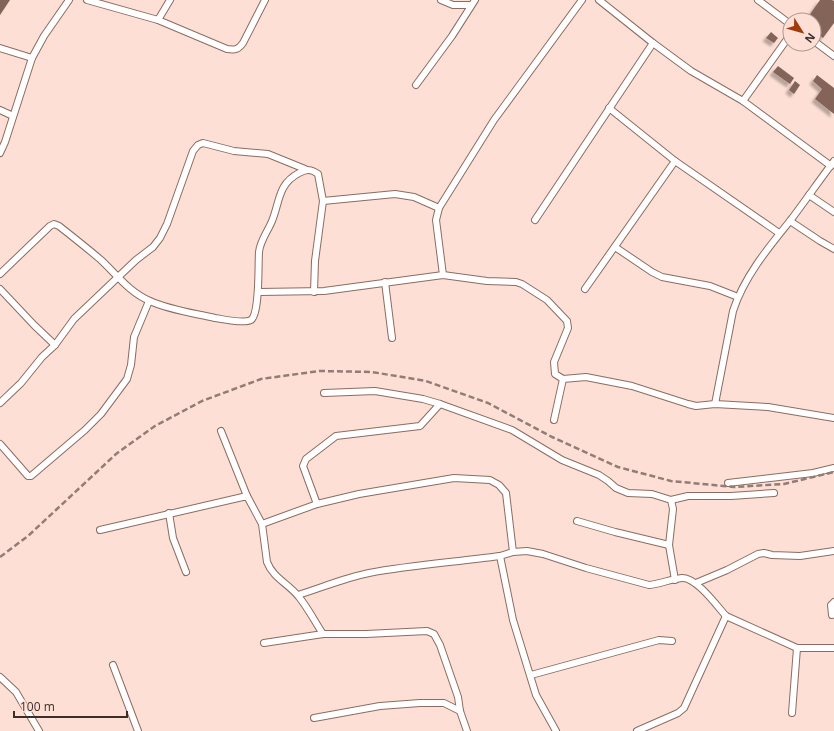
<svg xmlns="http://www.w3.org/2000/svg" width="834" height="731" font-family="'Open Sans',sans-serif">
<style>
.building{fill:#846459;filter:url(#shadow)}
.lines{fill:none;stroke-linecap:round;stroke-linejoin:round}
.street-casing{stroke:#8c6c60;stroke-width:8}
.street{stroke:#fff;stroke-width:6}
.rail{stroke:#927d76;stroke-width:2.5;stroke-dasharray:6 3;stroke-linecap:butt}
</style>
<defs>
<filter id="shadow"><feDropShadow dx="-3.5" dy="3.5" stdDeviation="1" flood-color="#0004"/></filter>
</defs>
<rect width="100%" height="100%" fill="#fddfd5"/>
<!-- building -->
<g class="building">
<path d="M0,0H10L0,15Z"/>
<path d="M820,0H832L834,1V23L823,38L814,31V20H806Z"/>
<path d="M771,32L778,38L774,43L766,38Z"/>
<path d="M778,66L794,78L790,84L773,72Z"/>
<path d="M817,75L834,88V114L815,99L822,89L813,81Z"/>
<path d="M795,81L800,85L794,94L789,90Z"/>
</g>
<g class="lines">
<defs>
<g id="street">
<path d="M87,0L158,20L170,0"/>
<path d="M441,0L453,5H471"/>
<path d="M599,0L653,43L691,71L743,101L831,166"/>
<path d="M758,0L790,24"/>
<path d="M158,20L227,49C235,50 238,50 243,43L265,0"/>
<path d="M814,41L834,56"/>
<path d="M0,48L32,58"/>
<path d="M416,85L452,36L475,0"/>
<path d="M743,101L790,35"/>
<path d="M609,108L675,161L779,233"/>
<path d="M0,110L13,116"/>
<path d="M0,153L5,142L32,58L44,36L69,0"/>
<path d="M809,195L834,212"/>
<path d="M323,201L395,194L414,197L439,208"/>
<path d="M535,220L653,43"/>
<path d="M790,221L820,241L834,249"/>
<path d="M615,247L652,272L662,277L710,286L738,297"/>
<path d="M0,274L50,226L54,224L59,226C73,237 87,248 101,260C116,274 130,293 150,301C170,310 193,313 215,318C222,319 244,324 251,320C260,313 258,265 259,252C260,241 268,231 272,221C280,201 278,184 299,173C307,169 311,169 318,174L323,201L315,261L314,292"/>
<path d="M443,275L436,220L439,208L494,120L582,0"/>
<path d="M385,282L392,338"/>
<path d="M0,289L34,325L55,345"/>
<path d="M585,289L675,161"/>
<path d="M259,292L324,291L443,275L487,281L516,282L522,284L547,300L567,321L568,328L554,362L555,374L563,379L586,377L632,386L688,404L696,406L715,404L768,407L834,418"/>
<path d="M324,393L375,391L423,399L440,404L512,430L562,460L599,475L608,481L616,488L628,493L652,494L671,500L673,509L669,545L675,580"/>
<path d="M0,403L21,383L42,357L55,345L74,319L136,260L153,247L160,238L167,224L193,151L198,145L203,143L234,151L268,154L305,169"/>
<path d="M715,404L733,311C744,277 768,248 790,221C805,201 819,181 834,161"/>
<path d="M554,420L563,379"/>
<path d="M221,431L247,496"/>
<path d="M0,444L28,476H31L85,430L101,414L127,379L131,365L134,337L149,301"/>
<path d="M728,483L813,473L834,468"/>
<path d="M671,500L688,496H731L774,493"/>
<path d="M317,504L303,466L306,459L336,436L420,426L440,404"/>
<path d="M169,513L173,538L186,572"/>
<path d="M577,521L615,532L669,545"/>
<path d="M262,524L317,504L359,494L454,478L490,480L499,485L506,493L513,552"/>
<path d="M100,530L247,496L262,524L267,562C273,578 289,584 299,597C308,608 315,622 323,634"/>
<path d="M500,556L513,620L536,695L556,731"/>
<path d="M696,583L727,570L758,554L764,553L772,555L800,556L834,551"/>
<path d="M298,595C321,588 344,578 369,573C412,565 456,562 500,556L513,552L527,551L543,554L586,568L649,585C660,584 671,579 682,578C696,577 717,606 726,616"/>
<path d="M832,615L831,605L834,602"/>
<path d="M264,643L323,634H366L427,631L434,634L440,645L458,697L460,711L467,731"/>
<path d="M113,665L138,731"/>
<path d="M531,675L659,640L672,641"/>
<path d="M0,677L16,692L39,731"/>
<path d="M792,713L797,648"/>
<path d="M314,718L380,706L420,703H444L460,711"/>
<path d="M637,731L678,713L684,708L726,616L797,648H834"/>
</g>
</defs>
<!-- street casing -->
<use href="#street" class="street-casing"/>
<!-- street -->
<use href="#street" class="street"/>
<!-- rail -->
<path class="rail" d="M0,557L28,536L116,454L155,426L202,401L261,379L319,371L372,372L426,381L488,403L552,437L618,467L671,481L734,487L784,484L834,472"/>
</g>
<!-- north arrow -->
<g transform="translate(802 32) rotate(127)"><circle r="19" fill="#fddfd5" stroke="#af9890"/>
<path d="M0-3L7 15L0 10L-7 15Z" fill="#a03c0b"/>
<text y="-6" font-size="11" font-weight="bold" text-anchor="middle" fill="#3b2e29">N</text>
</g>
<!-- scale -->
<path d="M14 711v6h113v-6" fill="none" stroke="#3b2e29" stroke-width="2"/>
<text x="20" y="711" font-size="12" fill="#3b2e29" stroke="#fddfd5" stroke-width="3" paint-order="stroke">100 m</text>
</svg>
